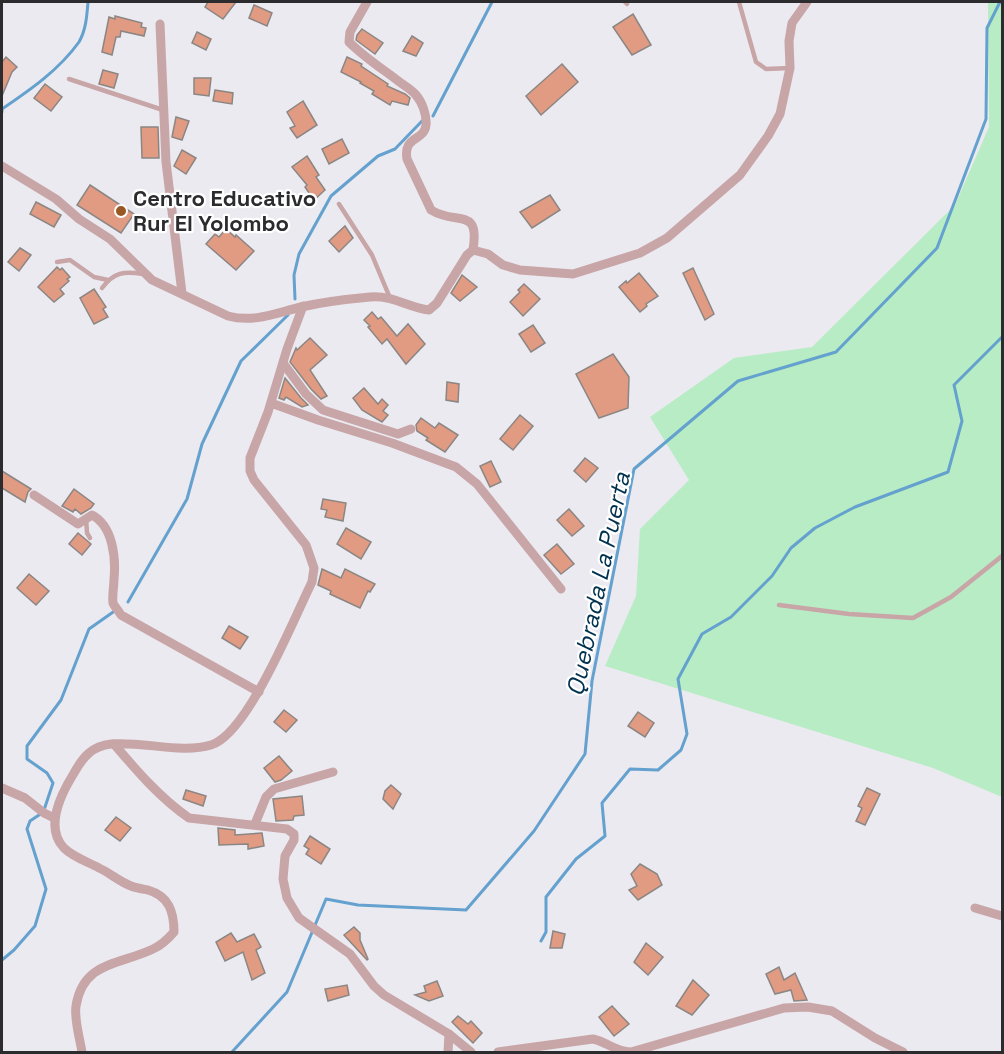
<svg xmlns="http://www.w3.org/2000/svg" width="1004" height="1054" font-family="'Space Grotesk',sans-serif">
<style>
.green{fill:#b7ecc4}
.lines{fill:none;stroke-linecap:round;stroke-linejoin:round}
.stream{stroke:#64a1ce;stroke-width:3}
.building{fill:#e19b82;stroke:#8b8684;stroke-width:1.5}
.lane{stroke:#c8a5a7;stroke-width:4.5}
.street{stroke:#c8a5a7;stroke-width:9}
.poi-dot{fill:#985723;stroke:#fff;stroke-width:2}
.labels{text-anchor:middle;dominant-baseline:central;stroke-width:4.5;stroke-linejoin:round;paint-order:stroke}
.poi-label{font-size:22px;font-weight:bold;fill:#2c2c2e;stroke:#fff;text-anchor:start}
.water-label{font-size:24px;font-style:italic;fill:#00314f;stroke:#fff}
</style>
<rect width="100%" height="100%" fill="#ebeaf0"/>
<!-- green -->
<path class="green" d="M988,2H1002V797L933,768L605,666L636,596L640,529L689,480L650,417L734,358L812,347L955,205L989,127Z"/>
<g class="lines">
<!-- stream -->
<g class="stream">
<path d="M2,112V109C30,90 59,70 79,42C86,30 87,15 88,2"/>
<path d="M433,116L492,2"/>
<path d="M295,299L294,275L299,254L331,196L378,156L395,149L422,121"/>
<path d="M128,602L187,499L202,444L241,361L288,315"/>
<path d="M44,810L53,783L47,773L27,759V746L61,700L89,629L116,610"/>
<path d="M541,941L546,932V897L576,859L605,836L602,803L630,769L658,770L681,750L687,734L678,679L702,634L731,617L772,576L791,548L815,528L855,507L948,472L962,421L954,385L1002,337"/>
<path d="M2,960L14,950L35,926L46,889L27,829L30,821L42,813"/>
<path d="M232,1052L287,992L326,899L358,905L466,910L534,831L585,754L592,681L634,469L738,381L836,352L937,248L986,119L987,28L1000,2"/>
</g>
</g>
<!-- building -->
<g class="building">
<path d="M208,2H236L223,19L205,7Z"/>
<path d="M254,5L272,13L267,26L249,18Z"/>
<path d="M633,14L651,45L632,55L613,27Z"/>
<path d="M115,16L142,23L141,27L146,28L144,36L121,31L120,37H116L112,55L102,52L109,17L115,19Z"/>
<path d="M362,29L383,43L375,54L356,40L357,35Z"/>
<path d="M197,32L211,39L206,50L192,43Z"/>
<path d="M412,36L423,43L416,56L403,51Z"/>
<path d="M6,57L17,67L12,72L2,96V62Z"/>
<path d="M347,57L362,64L361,66L388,84L387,86L405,94L410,98L408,105L392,101L390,105L372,94L374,91L360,83L361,82L341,72Z"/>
<path d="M562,64L578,82L541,115L526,96Z"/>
<path d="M103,70L118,74L114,88L99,84Z"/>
<path d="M194,78H211L209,96L194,94Z"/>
<path d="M45,84L62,97L51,111L34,98Z"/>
<path d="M215,90L233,93L232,104L213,101Z"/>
<path d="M303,101L317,125L297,138L290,128L295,126L287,112Z"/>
<path d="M176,117L189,121L182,140L172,137Z"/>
<path d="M141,127H158L159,158H142Z"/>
<path d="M342,139L349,153L329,164L322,149Z"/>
<path d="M182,150L196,158L186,174L174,166Z"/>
<path d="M307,156L319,175L316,177L325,190L314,200L305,187L307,185L292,167Z"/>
<path d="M90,185L134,214L121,233L77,205Z"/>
<path d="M550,195L560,210L532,228L520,212Z"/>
<path d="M36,202L61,215L54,227L30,214Z"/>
<path d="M345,226L353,238L339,252L329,241Z"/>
<path d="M226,229L235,237L236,235L254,251L236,270L206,244L215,234L219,237Z"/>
<path d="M20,248L31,255L19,271L8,262Z"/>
<path d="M57,267L60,270L62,268L70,277L67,279L69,281L60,289L64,294L54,302L38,287Z"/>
<path d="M693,268L714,314L705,320L683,273Z"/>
<path d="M639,273L658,296L646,304L647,306L640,312L619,287L626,281L627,283Z"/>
<path d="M462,275L477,287L460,301L451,293Z"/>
<path d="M524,284L540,299L523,316L510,302L520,292L518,290Z"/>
<path d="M94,289L106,307L103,309L108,317L94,324L80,298Z"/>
<path d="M372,312L378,319L381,317L397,336L408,324L425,344L406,364L387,339L382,344L368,327L370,326L364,320Z"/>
<path d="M533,325L545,343L531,352L519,334Z"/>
<path d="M310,338L327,355L310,370L327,396L321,399L311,389L290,362L296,348L297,350Z"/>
<path d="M613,354L629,377L628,408L599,418L576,374Z"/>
<path d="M285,378L301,398L308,405L302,407L286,397L284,400L279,398Z"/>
<path d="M447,382L459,384L458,402L446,400Z"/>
<path d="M364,388L378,404L382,399L388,405L383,411L388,415L382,422L362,410L353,398Z"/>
<path d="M520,415L533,426L513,450L500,439Z"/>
<path d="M421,418L435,428L439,423L458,435L445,452L426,440L428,438L417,431L416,425Z"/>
<path d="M585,458L598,468L586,482L574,471Z"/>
<path d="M491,461L501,482L490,487L480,466Z"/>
<path d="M2,471L31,489L28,492L25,502L2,488Z"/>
<path d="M74,489L94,504L91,508L81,514L75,509L73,512L62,506Z"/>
<path d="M323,499L346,503L343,521L325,517L327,510L321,509Z"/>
<path d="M569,509L584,526L572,536L557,520Z"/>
<path d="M346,528L371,542L361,559L337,544Z"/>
<path d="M78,533L91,544L82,555L69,544Z"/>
<path d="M557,544L574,564L561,574L544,555Z"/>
<path d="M322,569L341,578L345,569L375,584L370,592L368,591L360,608L330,594L331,591L318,585Z"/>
<path d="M29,574L49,591L36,605L17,588Z"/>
<path d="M229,626L248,637L240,649L222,638Z"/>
<path d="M284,710L297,720L286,732L274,722Z"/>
<path d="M638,712L654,723L645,737L628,726Z"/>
<path d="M279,756L292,771L281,780L275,782L264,768Z"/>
<path d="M391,785L401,794L393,809L383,799L385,791Z"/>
<path d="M867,788L880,794L865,825L856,821L862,808L858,806Z"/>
<path d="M186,790L206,796L203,806L183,799Z"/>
<path d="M302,796L304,815L294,816L293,820L276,821L273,799Z"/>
<path d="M116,817L131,828L120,841L105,830Z"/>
<path d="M218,828L235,830V835L262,833L264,846L248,849V844L219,845Z"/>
<path d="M310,836L330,849L321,864L306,854L309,849L304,846Z"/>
<path d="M640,864L657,874L662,885L638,900L629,890L637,886L631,874Z"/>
<path d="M354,927L360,933V940L368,959L367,960L344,935Z"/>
<path d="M553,931L565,934L562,948H550Z"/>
<path d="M231,933L237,942L254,934L261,947L256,950L265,973L252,980L243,952L225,961L216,942Z"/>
<path d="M646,943L663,957L648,975L634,962Z"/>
<path d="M779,967L784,980L795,973L807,1000L794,1001L791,990L775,994L766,974Z"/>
<path d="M693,980L709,995L692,1015L676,1006Z"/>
<path d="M437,981L443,996L429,1001L415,995L426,992L424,986Z"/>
<path d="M347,985L349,995L328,1001L325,989Z"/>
<path d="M612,1006L629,1024L614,1036L599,1017Z"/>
<path d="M458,1016L468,1024L471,1021L482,1033L473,1043L452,1022Z"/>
</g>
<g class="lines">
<!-- lane -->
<g class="lane">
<path d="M625,2L627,4"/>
<path d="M739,2L756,62L766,69L790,68"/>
<path d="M69,79L163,110"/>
<path d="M339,204L372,255L390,298"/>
<path d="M57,262L70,260L94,277L108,280"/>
<path d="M102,288C114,272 124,271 143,274"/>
<path d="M86,518L87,533L90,538"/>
<path d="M779,605L849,614L913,618L951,597L1002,556"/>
</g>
<!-- street -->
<g class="street">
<path d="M367,2L350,32L349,42C364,57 381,68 397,80C403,85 411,89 416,95C422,102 427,115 426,125C424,142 403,135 407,159L431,210C457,226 480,206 473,250"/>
<path d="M160,24L166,162L182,293"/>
<path d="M2,166L56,199L79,219L110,239L152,280L228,316C254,323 276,313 301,307C323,302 348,299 370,297C393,295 407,307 429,310L437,303L467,255L473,250L488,254L503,265L520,270L573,274L640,253L667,238L740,175L768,136L780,114L790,68L789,41L792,23L807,2"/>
<path d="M283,363L306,394L323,410L398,434L411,429"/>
<path d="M271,403L318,420L392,443L456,467L477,484L561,589"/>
<path d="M34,495L78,524L92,515C113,526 116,558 114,579C114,586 112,596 113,603C114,606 119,611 121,615L259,692"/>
<path d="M114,744C136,770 160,798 189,818L287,829L294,834V840L285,856L283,879L287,898L299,918L350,954L374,986L384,995L449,1034L471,1052"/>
<path d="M2,788L25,798L44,813L54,818"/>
<path d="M255,824L266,797L274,789L333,772"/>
<path d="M975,908L1002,916"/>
<path d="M82,1052C80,1039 74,1020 76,1006C83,961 120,965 153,949C162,945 168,939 174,932C174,912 169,896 148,890C143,889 136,888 131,886C120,882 110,873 99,868C88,862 73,857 64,848C44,827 61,794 74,773C83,757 92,746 111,744C143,741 181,754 211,745C248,734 294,618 312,582L314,568L306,545L254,480L250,471V458L268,412L287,349L303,306"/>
<path d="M448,1052L449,1034"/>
<path d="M498,1052L593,1039C607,1042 616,1052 631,1052L784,1008L808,1007L832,1011L875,1038L903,1052"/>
</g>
</g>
<!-- markers -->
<circle class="poi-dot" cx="121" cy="211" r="6"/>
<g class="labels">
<!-- poi labels -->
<g class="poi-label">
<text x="133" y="198">Centro Educativo<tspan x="133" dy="25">Rur El Yolombo</tspan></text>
</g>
<!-- water labels -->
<g class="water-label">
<text transform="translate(598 584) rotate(-78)">Quebrada La Puerta</text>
</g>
</g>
<!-- border -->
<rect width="1004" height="1054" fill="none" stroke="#2c2c2e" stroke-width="6"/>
</svg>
